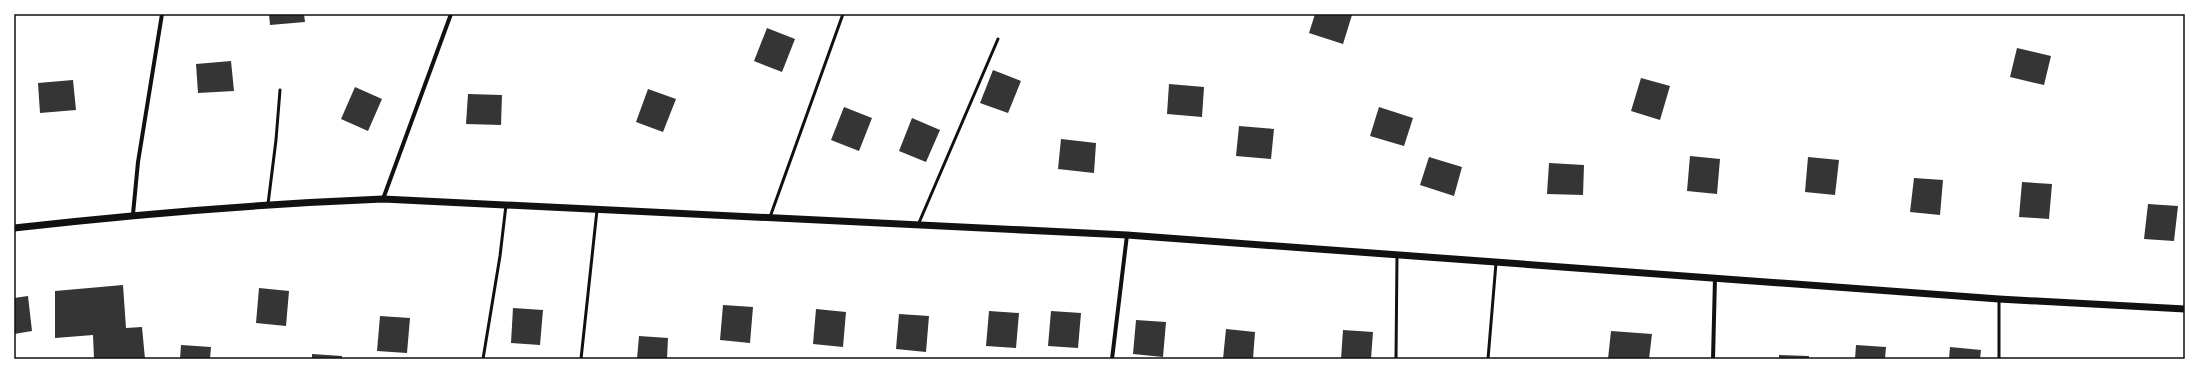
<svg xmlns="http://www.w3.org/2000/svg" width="2199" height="373" font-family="Rubik,sans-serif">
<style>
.building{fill:#353535}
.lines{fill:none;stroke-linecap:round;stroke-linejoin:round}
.service{stroke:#111;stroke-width:3}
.minor{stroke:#111;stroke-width:4}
.tertiary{stroke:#111;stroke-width:7}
.neatline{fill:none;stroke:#111;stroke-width:1.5}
</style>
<rect width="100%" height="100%" fill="#fff"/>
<!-- building -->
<g class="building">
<path d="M269,14H304L305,22L270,25Z"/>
<path d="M1315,14L1352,15L1343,44L1309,33Z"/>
<path d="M767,28L795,39L782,72L754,61Z"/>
<path d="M2017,48L2051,56L2044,85L2010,77Z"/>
<path d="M231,61L234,91L198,93L196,64Z"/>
<path d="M993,70L1021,81L1008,113L980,103Z"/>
<path d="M1641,78L1670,86L1660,120L1631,111Z"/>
<path d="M73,80L76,110L40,113L38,83Z"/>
<path d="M1169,84L1204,87L1202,117L1167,114Z"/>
<path d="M355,87L382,99L368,131L341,119Z"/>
<path d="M648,89L676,99L663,132L636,122Z"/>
<path d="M468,94L502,95L501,125L466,124Z"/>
<path d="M844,107L872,118L859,151L831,140Z"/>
<path d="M1379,107L1413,118L1404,146L1370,136Z"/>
<path d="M912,118L940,130L926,162L899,151Z"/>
<path d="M1239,126L1274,129L1271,159L1236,156Z"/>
<path d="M1061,139L1096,143L1094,173L1058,169Z"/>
<path d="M1690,156L1720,159L1717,194L1687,191Z"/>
<path d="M1429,157L1462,167L1454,196L1420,185Z"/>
<path d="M1808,157L1839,160L1835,195L1805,192Z"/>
<path d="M1549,163L1584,165L1583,195L1547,194Z"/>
<path d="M1914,178L1943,180L1940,215L1910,212Z"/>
<path d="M2022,182L2052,184L2049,219L2019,217Z"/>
<path d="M2148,204L2178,206L2174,241L2144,239Z"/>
<path d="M123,285L126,328L142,327L145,359H94L93,335L55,338V291Z"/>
<path d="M259,288L289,291L286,326L256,323Z"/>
<path d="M28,296L32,331L14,334V298Z"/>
<path d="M723,305L753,307L750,343L720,340Z"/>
<path d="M513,308L543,310L540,345L511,343Z"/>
<path d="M816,309L846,312L843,347L813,344Z"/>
<path d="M989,311L1019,313L1016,348L986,346Z"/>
<path d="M1051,311L1081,313L1078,348L1048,346Z"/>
<path d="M899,314L929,316L926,352L896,349Z"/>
<path d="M380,316L410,318L407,353L377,351Z"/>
<path d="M1136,320L1166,322L1163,357L1133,354Z"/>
<path d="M1226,329L1255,332L1253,359H1223Z"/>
<path d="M1343,330L1373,332L1371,359H1341Z"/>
<path d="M1611,331L1652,334L1649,359H1608Z"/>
<path d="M639,336L668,338L667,359H637Z"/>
<path d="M181,345L211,347L210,359H180Z"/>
<path d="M1856,345L1886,347L1885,359H1855Z"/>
<path d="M1950,347L1981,350L1980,359H1949Z"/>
<path d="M312,354L342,356V359H312Z"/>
<path d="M1779,355L1809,356V359H1779Z"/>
</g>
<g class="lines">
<!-- service -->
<g class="service">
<path d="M268,204L276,140L280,90"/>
<path d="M770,217L843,14"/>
<path d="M918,225L998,39"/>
<path d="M483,359L500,256L506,205"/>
<path d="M581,359L597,210"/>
<path d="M1396,359L1397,255"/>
<path d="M1488,359L1496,263"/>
<path d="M1999,359V299"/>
</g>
<!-- minor -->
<g class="minor">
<path d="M383,199L451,14"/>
<path d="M133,214L138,162L162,14"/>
<path d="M1112,359L1127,235"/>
<path d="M1713,359L1715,278"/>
</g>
<!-- tertiary -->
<path class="tertiary" d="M14,228C137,214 260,204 383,199L1127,235L1999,299L2185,309"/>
</g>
<!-- border -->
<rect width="2199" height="373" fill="none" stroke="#ffffff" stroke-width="30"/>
<rect x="15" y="15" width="2169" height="343" class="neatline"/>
</svg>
